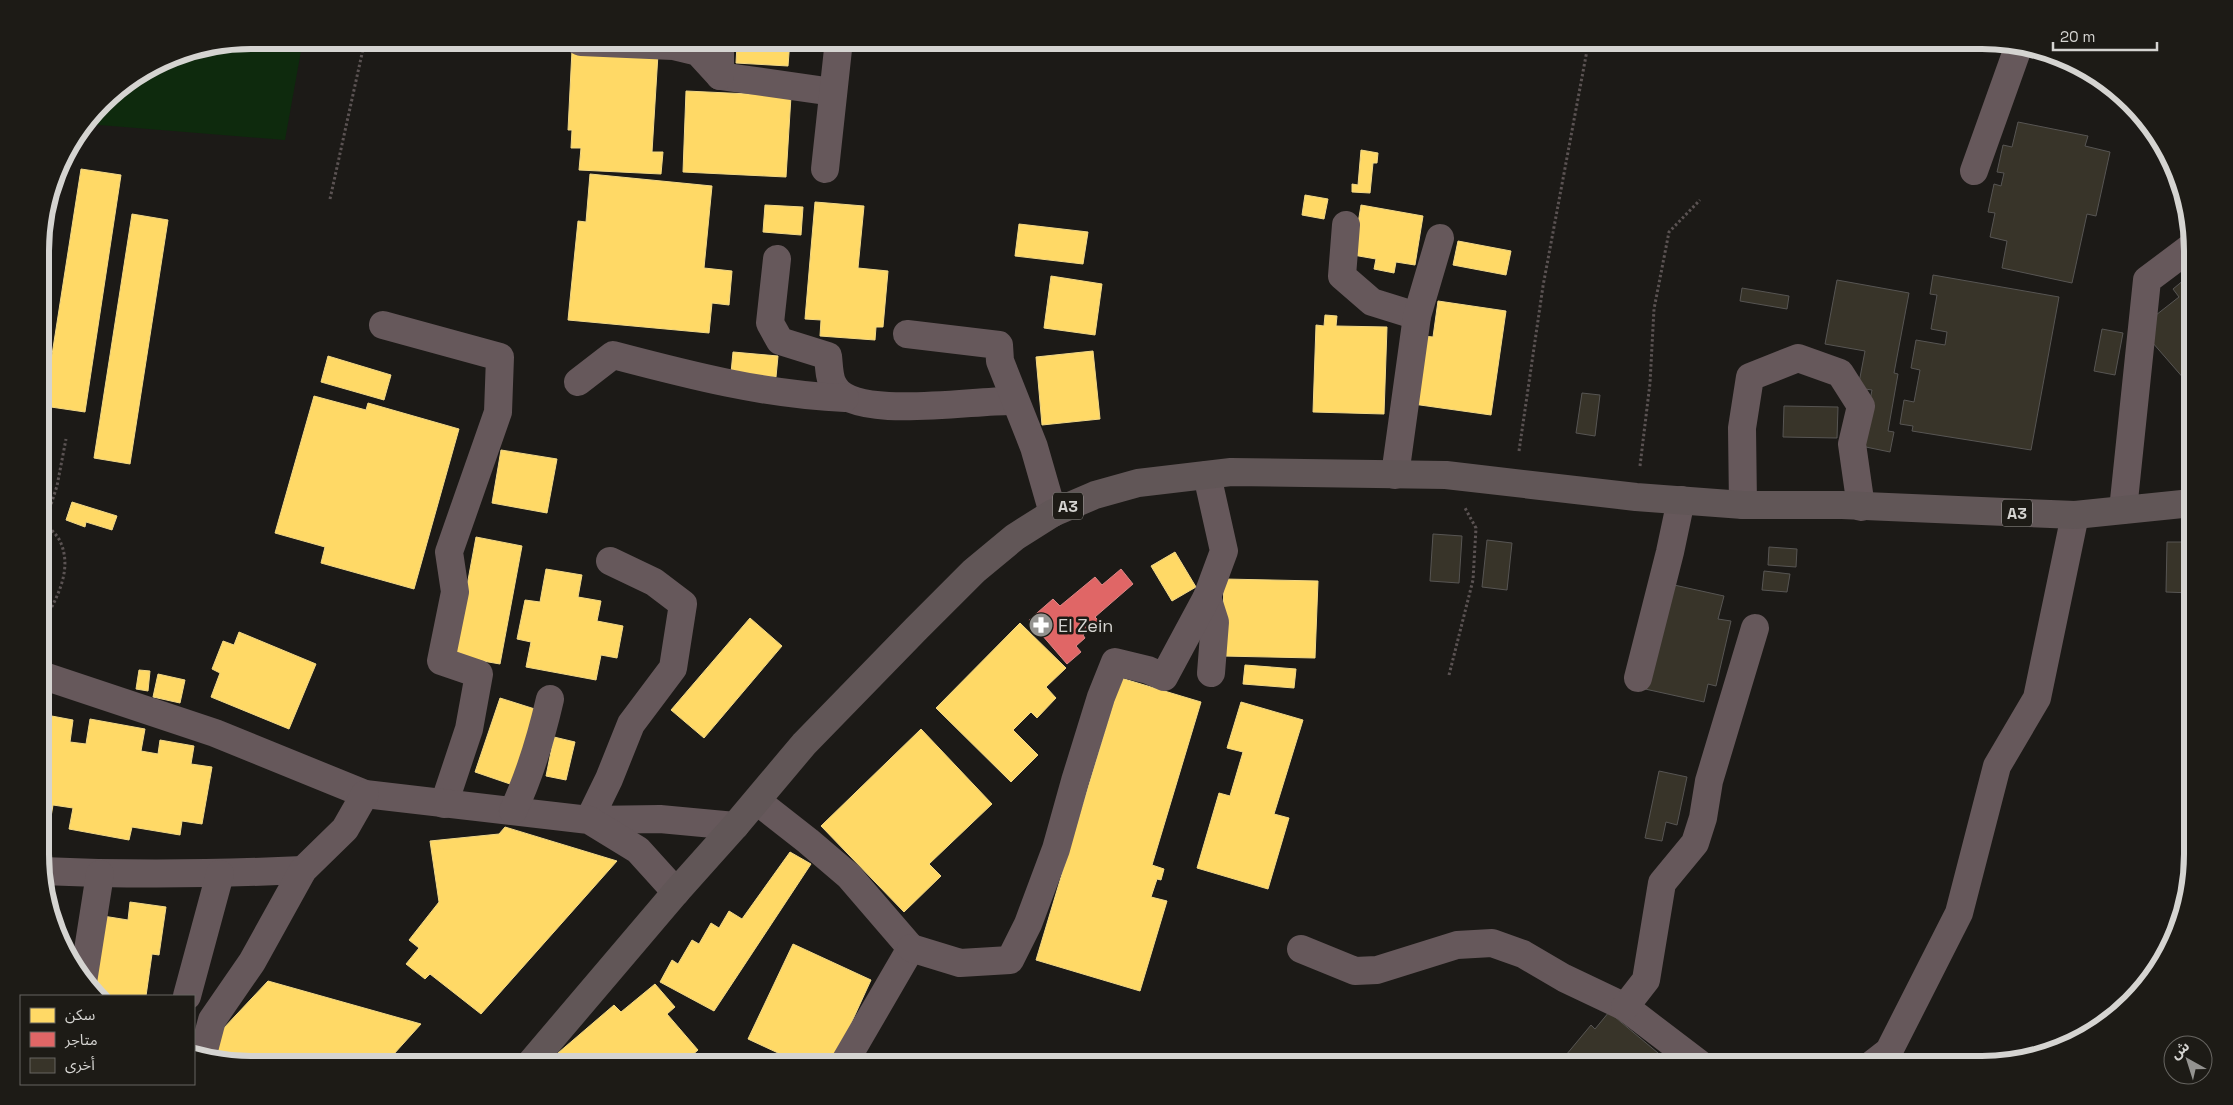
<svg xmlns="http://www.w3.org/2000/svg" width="2233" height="1105" font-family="'Space Grotesk','Noto Sans Arabic',sans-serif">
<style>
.green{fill:#0e2a0d}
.homes{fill:#ffd966;stroke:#f2d886}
.shops{fill:#e06666;stroke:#dd8786}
.building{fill:#383429;stroke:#575553}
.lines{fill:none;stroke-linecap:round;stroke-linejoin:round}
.path{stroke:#5b5353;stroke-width:3;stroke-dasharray:2.5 2.5;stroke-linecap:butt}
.minor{stroke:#66585b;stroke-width:28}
.highway{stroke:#615657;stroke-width:28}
.labels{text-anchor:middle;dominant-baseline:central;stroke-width:5;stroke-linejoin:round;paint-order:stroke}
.shield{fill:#1d1b16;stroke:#9e9c99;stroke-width:1}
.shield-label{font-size:16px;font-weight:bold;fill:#d5d4d1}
.poi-label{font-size:18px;fill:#d5d4d1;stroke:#1d1b16;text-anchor:start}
.rim{fill:none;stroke:#d5d4d1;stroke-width:6}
</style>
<rect width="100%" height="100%" fill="#1c1a17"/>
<!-- green -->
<path class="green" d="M250,40H303L285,140L87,124L111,92L170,56Z"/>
<!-- homes -->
<g class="homes">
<path d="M731,40H790L788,66L736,63L737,45H730Z"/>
<path d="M572,50L658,54L652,152H663L661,174L579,170L581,148H571L572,130H568Z"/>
<path d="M686,91L791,96L786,177L683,172Z"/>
<path d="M1361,150L1378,153L1377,163H1373L1370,193L1352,192V184L1358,185Z"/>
<path d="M81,169L121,175L85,412L44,406Z"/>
<path d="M590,174L712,186L704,268L732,271L729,305L712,303L709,333L568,320L578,221L586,222Z"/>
<path d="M1305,195L1328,199L1324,219L1302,215Z"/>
<path d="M815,202L864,206L858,268L888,271L883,327H876L875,340L820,336L821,320L805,319Z"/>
<path d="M765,205L803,207L801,235L763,232Z"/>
<path d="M1361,205L1423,216L1415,265L1396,262L1394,273L1374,269L1376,259L1353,255Z"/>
<path d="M132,214L168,220L130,464L94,458Z"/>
<path d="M1019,224L1088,232L1083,264L1015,256Z"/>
<path d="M1458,241L1511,251L1506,275L1453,265Z"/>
<path d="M1051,276L1102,284L1095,335L1044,328Z"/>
<path d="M1438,301L1506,311L1491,415L1413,404L1423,336L1433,337Z"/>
<path d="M1325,315L1337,316L1336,326L1387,327L1384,414L1313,412L1316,325L1324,326Z"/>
<path d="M1093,351L1100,419L1042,425L1036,357Z"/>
<path d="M733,352L778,356L776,377L731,373Z"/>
<path d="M328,356L391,375L384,400L321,382Z"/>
<path d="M314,396L366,410L368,403L459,429L414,589L321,563L325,547L275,533Z"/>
<path d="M501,450L557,459L547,513L492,503Z"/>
<path d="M72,502L117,516L112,530L86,522L85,527L66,520Z"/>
<path d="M476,537L522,546L500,664L454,656Z"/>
<path d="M1175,552L1196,587L1172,601L1151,566Z"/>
<path d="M546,569L582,575L578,597L601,601L597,621L623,626L617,658L601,655L596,680L526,667L531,642L517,639L525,600L540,602Z"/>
<path d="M1224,579L1318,581L1315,658L1222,656Z"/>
<path d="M750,618L782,646L704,738L671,710Z"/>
<path d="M1020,623L1066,668L1046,687L1056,698L1037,718L1031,712L1013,730L1038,755L1011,782L936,708Z"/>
<path d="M239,632L316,664L289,729L211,697L220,673L212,669L223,641L234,645Z"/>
<path d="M1245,665L1296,669L1294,688L1243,684Z"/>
<path d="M139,670L150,671L148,691L136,689Z"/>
<path d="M158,674L185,680L180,703L153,697Z"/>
<path d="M1121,678L1201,702L1152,865L1164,869L1161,880L1157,879L1151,897L1167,901L1140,991L1036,960Z"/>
<path d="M500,698L538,710L513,785L475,772Z"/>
<path d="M1241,702L1303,720L1274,814L1289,818L1268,889L1197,868L1219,793L1230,796L1243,752L1227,748Z"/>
<path d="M41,714L73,720L70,742L86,744L90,719L145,729L141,751L158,754L160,740L194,746L191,764L212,767L202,824L182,821L180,835L132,827L129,840L69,829L73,808L53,805L50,823L42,821Z"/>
<path d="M921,729L992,804L929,864L941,876L904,912L821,826Z"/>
<path d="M554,737L575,742L566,780L546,776Z"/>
<path d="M505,827L617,861L481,1014L430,974L425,979L406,964L419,948L409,940L439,902L430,841L499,834Z"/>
<path d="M790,852L811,864L714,1011L660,982L672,960L678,964L692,940L699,944L711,923L719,928L729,911L742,919Z"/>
<path d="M130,902L166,907L159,955L152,954L146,996H100L93,990L103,916L128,920Z"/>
<path d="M793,944L871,980L832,1065H804L748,1039Z"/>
<path d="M268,981L421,1024L384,1065H250L214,1057L206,1047Z"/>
<path d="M655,984L675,1007L667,1014L698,1050L681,1065H544L614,1005L621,1012Z"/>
</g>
<!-- shops -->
<path class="shops" d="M1121,569L1133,584L1095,617L1099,621L1083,635L1085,638L1076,646L1081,652L1067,664L1029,620L1053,599L1060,606L1095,577L1102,585Z"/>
<!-- building -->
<g class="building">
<path d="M2018,122L2088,136L2085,146L2110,152L2096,216L2087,214L2072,283L2002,268L2007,241L1990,237L1995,213L1988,212L1994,184L2001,186L2004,173L1997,172L2003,145L2012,147Z"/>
<path d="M2191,274L2192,388L2152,342L2156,315L2179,297L2173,289Z"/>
<path d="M1933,275L2059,297L2031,450L1912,431L1913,426L1900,424L1904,400L1914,402L1920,370L1911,368L1916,340L1945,345L1947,332L1931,329L1937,295L1930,294Z"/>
<path d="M1837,280L1909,293L1894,373L1898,374L1888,431L1894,432L1890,452L1861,446L1872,390L1858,388L1865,351L1825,344Z"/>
<path d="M1742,288L1789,296L1787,309L1740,301Z"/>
<path d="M2102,329L2123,333L2115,375L2094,371Z"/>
<path d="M1582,393L1600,395L1595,436L1576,433Z"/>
<path d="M1784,406L1838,407L1837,438L1783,437Z"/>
<path d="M1433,534L1462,536L1459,583L1430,581Z"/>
<path d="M1487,540L1512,543L1507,590L1482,587Z"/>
<path d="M2167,542H2192V593L2166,592Z"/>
<path d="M1769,547L1797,549L1796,567L1768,565Z"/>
<path d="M1764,571L1790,574L1787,592L1762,590Z"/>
<path d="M1665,583L1724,596L1718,619L1731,621L1716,686L1708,684L1704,702L1645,689Z"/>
<path d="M1659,771L1687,777L1677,825L1666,822L1662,841L1645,838Z"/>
<path d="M1609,1012L1664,1058L1658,1065H1636L1629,1059L1624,1065H1577L1566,1055L1591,1025L1595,1029Z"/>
</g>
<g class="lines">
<!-- path -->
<g class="path">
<path d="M330,199L365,40"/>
<path d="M1519,451L1543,286L1588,45"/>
<path d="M1640,466L1650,383L1654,309L1669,232L1700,200"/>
<path d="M41,520C47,526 56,533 60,541C74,571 55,601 41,627"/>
<path d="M45,523L57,486L66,439"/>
<path d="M1449,675L1473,580L1476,528L1465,508"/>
</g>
<!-- minor -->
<g class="minor">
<path d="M577,40L581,42L673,46L698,52L720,76L833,92"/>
<path d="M720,76V40"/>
<path d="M825,169L839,40"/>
<path d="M1974,171L2018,48"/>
<path d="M1346,225L1342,276L1372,302L1417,316"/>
<path d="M777,259L770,323L780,341L828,356C829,365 829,379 834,386C854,422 977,399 1015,401"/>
<path d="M383,325L500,357L498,412L449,552L455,592L441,661L479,674L469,729L444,804"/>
<path d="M907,334L999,345L1000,361L1034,447L1053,513"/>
<path d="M578,382L613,355C689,375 766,395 845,398"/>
<path d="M1395,475L1417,316L1440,238"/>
<path d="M1743,505L1742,428L1750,377L1798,358L1840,373L1861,406L1852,444L1861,507"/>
<path d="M2123,510L2147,280L2191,247"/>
<path d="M610,561L654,582L683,604L673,668L631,724L609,779L589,820L660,819L735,826"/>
<path d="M1207,597L1215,622L1211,673"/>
<path d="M41,675L215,733L365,794L589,820L638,850L676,892"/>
<path d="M1638,678L1670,552L1681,500"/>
<path d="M757,801L808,841L849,876L911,948L843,1065"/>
<path d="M513,811C530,775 541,738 550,699"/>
<path d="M42,871C129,875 216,874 303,870"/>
<path d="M911,948L960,963L1010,960L1028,924L1056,849L1075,781L1101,697L1115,662L1148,670L1164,677L1207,597L1224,551L1207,475"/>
<path d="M1301,949L1355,971L1377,970L1457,945L1492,943L1523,954L1564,978L1625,1007L1701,1065"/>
<path d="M83,982L100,874"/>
<path d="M187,996L220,874"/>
<path d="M1625,1007L1646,980L1662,883L1695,843L1703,818L1709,781L1755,628"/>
<path d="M203,1054L212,1020L252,962L303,870L345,829L365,794"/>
<path d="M1871,1065L1889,1051L1959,913L1997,766L2037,698L2075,515"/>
</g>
<!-- highway -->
<path class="highway" d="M529,1065L676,892L735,826L804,744L916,629L974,571L1015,537L1053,513L1095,495L1138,483L1231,472L1446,475L1636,497L1743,505H1842L2075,515L2192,503"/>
</g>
<!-- icons -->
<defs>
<symbol id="pharmacy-disc" viewBox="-11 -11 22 22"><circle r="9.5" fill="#949390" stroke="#1d1b16"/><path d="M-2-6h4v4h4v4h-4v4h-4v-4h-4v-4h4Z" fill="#fff"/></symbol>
</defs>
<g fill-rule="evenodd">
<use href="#pharmacy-disc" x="1027" y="611" width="28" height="28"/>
</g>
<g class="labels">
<!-- shield labels -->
<g class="shield">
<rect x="1053" y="492.5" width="30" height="27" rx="4"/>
<rect x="2002" y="499.5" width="30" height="27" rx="4"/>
</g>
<g class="shield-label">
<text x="1068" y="506">A3</text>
<text x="2017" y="513">A3</text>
</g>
<!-- poi labels -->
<g class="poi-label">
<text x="1058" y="625">El Zein</text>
</g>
</g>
<!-- crop -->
<path d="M0 0H2233V1105H0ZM251 49H1982A202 202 0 0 1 2184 251V854A202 202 0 0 1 1982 1056H251A202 202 0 0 1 49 854V251A202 202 0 0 1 251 49Z" fill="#1d1b16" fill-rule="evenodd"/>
<path class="rim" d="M251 49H1982A202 202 0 0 1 2184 251V854A202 202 0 0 1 1982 1056H251A202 202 0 0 1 49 854V251A202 202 0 0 1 251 49Z"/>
<!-- legend -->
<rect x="20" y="995" width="175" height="90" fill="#1d1b16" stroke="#676561"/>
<rect x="30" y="1008" width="25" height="15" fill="#ffd966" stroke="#676561"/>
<text x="65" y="1020" font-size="15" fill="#d5d4d1">سكن</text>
<rect x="30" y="1032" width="25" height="15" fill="#e06666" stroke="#676561"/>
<text x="65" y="1045" font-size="15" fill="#d5d4d1">متاجر</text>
<rect x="30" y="1058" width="25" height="15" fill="#383429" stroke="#676561"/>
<text x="65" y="1070" font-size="15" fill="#d5d4d1">أخرى</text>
<!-- north arrow -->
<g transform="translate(2188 1060) rotate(321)"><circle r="24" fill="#1d1b16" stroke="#676561"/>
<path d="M0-4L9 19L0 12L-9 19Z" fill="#949390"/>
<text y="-8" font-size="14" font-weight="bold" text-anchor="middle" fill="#d5d4d1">ش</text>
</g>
<!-- scale -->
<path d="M2053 42v8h104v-8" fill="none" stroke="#d5d4d1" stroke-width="2.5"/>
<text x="2060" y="42" font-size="15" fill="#d5d4d1" stroke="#1d1b16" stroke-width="4" paint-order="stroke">20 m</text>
</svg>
